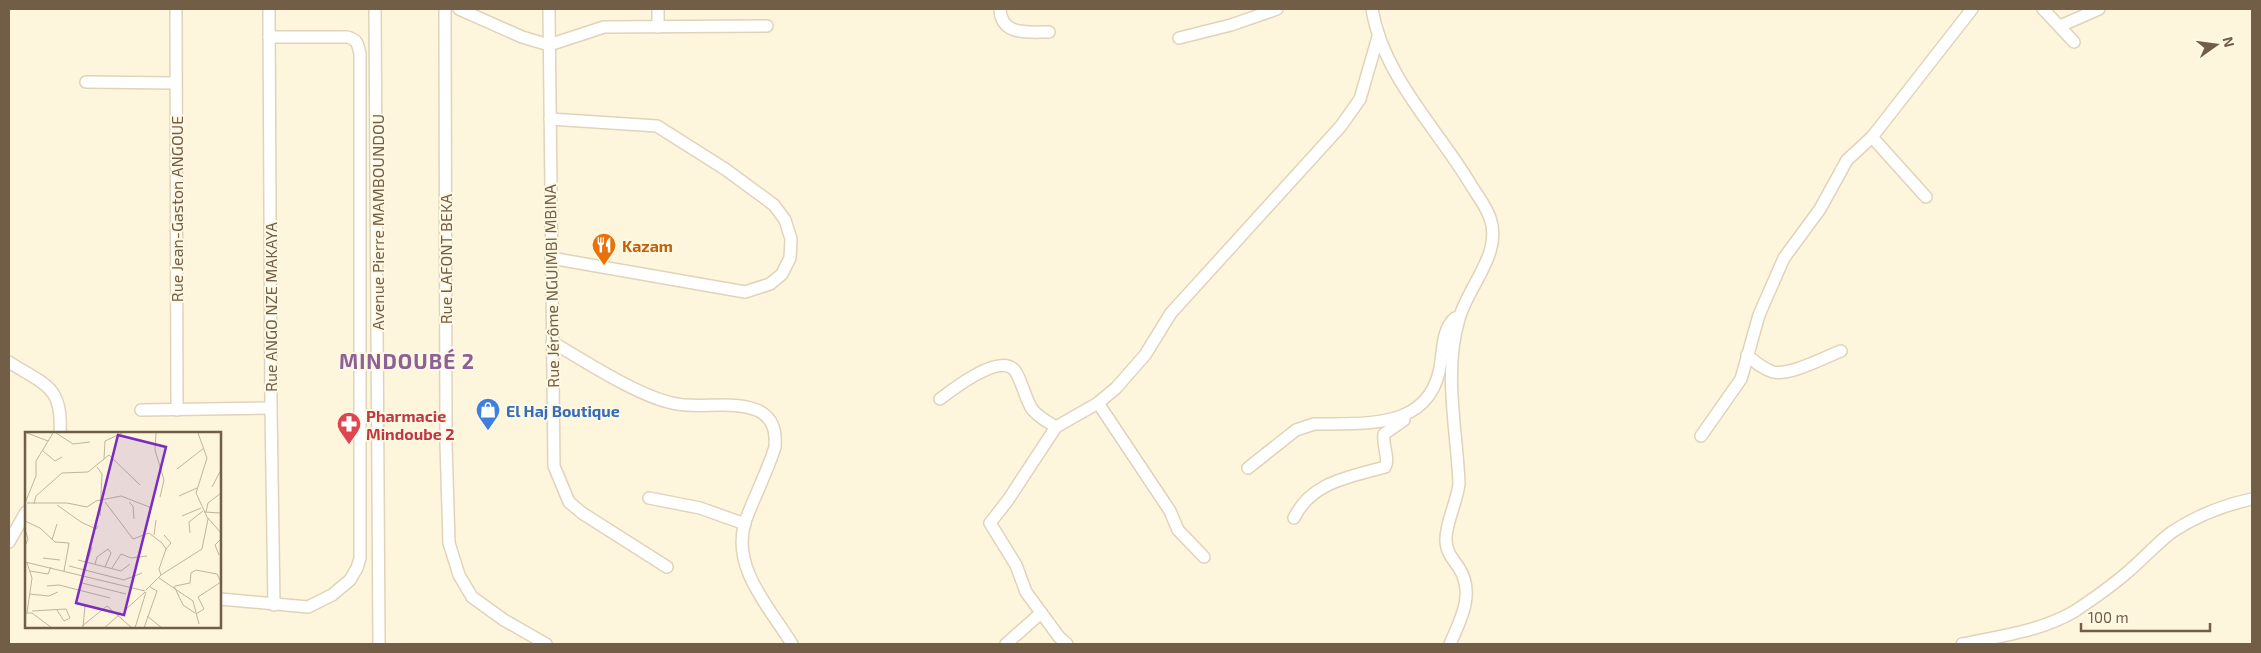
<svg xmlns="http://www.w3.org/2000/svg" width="2261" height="653" font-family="'Exo 2',sans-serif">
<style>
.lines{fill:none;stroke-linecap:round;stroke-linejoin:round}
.minor-casing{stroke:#e0d3ba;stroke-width:14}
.minor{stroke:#fff;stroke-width:11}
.labels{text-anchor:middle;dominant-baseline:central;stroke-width:4;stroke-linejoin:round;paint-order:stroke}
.street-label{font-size:16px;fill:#725e46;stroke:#fff9e4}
.food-label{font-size:16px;font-weight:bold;fill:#c56008;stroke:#fff9e4;text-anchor:start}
.shop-label{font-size:16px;font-weight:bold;fill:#366cbe;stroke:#fff9e4;text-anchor:start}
.health-label{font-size:16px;font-weight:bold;fill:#be3a42;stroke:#fff9e4;text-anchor:start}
.district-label{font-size:21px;font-weight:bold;letter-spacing:1px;fill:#8e6196;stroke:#fff9e4}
.inset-road{fill:none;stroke:#c1b49c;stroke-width:1}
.view{fill:#7b2cbf;fill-opacity:0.15;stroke:#7b2cbf;stroke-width:2.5}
.inset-edge{fill:none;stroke:#725e46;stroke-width:2.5}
</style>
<rect width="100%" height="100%" fill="#fdf6dd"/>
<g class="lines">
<defs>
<g id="minor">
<path d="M176,9L177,410"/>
<path d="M269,9L271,408L274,605"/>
<path d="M375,9L379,644"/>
<path d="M445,9L446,443L449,543L459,575L472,597L504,620L546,644"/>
<path d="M459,9L522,37L549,45L604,27L767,26"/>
<path d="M549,9L554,466L569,502L582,513L667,567"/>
<path d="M658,9V27"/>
<path d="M1000,9C1001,36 1028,32 1049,32"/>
<path d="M1372,9C1383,76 1437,128 1471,185C1477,195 1486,206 1490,218C1503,253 1468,286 1459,319C1443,372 1457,430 1459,484C1457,502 1445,525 1446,540C1446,552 1453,559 1459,568C1475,593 1461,619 1450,644"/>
<path d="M2043,9L2074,42"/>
<path d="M2060,26L2099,9"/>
<path d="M1179,38L1231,25L1277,9"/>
<path d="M86,82L175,83"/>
<path d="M550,119L657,126L725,169L774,205L785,220L791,239L790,258L782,274L770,284L745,292L551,258"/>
<path d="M1872,137L1926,197"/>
<path d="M552,342C585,361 636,395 672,403C699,410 733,399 759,411C774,419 776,432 775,447C767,473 754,497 745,522C731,568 770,608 792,644"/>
<path d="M1747,355C1755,362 1763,369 1773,372C1790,376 1825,357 1841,351"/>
<path d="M9,362C44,385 63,385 60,433"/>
<path d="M940,399C953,389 996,356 1012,368C1020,373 1025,399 1032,409C1038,417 1048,422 1056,427"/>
<path d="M1098,403L1170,511L1178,530L1204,557"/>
<path d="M141,410L271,408"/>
<path d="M1701,436L1741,379L1759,315L1784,258L1820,209L1847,160L1872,137L1972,9"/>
<path d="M1248,468L1296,430L1314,424C1366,423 1433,431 1441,361C1443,347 1443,328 1455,318"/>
<path d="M649,498L700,508L745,524"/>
<path d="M1294,518C1311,482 1350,477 1385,467C1390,459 1382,445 1384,434L1404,420"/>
<path d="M9,542L26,512"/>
<path d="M220,599L308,607L332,595L350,580L357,568L360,558V54C358,44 357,39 347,37H269"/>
<path d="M1006,644L1041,613"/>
<path d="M1067,644L1059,637L1026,592L1016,565L990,523L1008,500L1056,427L1098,403L1116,388L1145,355L1171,313L1341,126L1360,99L1378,37"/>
<path d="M1962,644C2000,636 2042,631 2075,611C2093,599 2113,585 2130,570C2144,558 2157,543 2172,532C2196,516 2224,505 2252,499"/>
</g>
</defs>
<!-- minor casing -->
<use href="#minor" class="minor-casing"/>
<!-- minor -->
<use href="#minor" class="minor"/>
</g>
<!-- icons -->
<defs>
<symbol id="restaurant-pin" viewBox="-11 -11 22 30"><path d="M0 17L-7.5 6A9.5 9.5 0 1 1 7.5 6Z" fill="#e8710a" stroke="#fff9e4"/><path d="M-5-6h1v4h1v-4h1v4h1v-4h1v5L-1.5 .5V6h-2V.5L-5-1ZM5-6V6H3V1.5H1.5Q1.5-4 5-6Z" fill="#fff"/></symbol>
<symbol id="shop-pin" viewBox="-11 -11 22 30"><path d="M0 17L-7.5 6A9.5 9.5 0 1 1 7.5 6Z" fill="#3f7fe0" stroke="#fff9e4"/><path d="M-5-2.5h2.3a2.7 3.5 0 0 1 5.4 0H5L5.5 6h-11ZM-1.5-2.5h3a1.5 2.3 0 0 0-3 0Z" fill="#fff"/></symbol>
<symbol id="pharmacy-pin" viewBox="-11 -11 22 30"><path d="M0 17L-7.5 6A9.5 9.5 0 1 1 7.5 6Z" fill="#e0444e" stroke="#fff9e4"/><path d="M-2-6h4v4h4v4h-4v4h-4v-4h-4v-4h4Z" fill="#fff"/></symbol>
</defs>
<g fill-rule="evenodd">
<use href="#restaurant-pin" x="590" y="231" width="28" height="38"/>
<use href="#shop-pin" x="474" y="396" width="28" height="38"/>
<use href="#pharmacy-pin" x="335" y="410" width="28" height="38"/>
</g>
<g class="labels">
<!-- street labels -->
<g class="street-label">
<text transform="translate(176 209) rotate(-90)">Rue Jean-Gaston ANGOUE</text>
<text transform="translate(377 222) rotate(-90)">Avenue Pierre MAMBOUNDOU</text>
<text transform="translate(445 259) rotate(-90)">Rue LAFONT BEKA</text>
<text transform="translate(551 286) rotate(-91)">Rue Jérôme NGUIMBI MBINA</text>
<text transform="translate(270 307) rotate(-90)">Rue ANGO NZE MAKAYA</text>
</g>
<!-- food labels -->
<g class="food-label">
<text x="622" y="245">Kazam</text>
</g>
<!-- shop labels -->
<g class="shop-label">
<text x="506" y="410">El Haj Boutique</text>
</g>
<!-- health labels -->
<g class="health-label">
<text x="366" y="415">Pharmacie<tspan x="366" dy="18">Mindoube 2</tspan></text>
</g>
<!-- district labels -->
<g class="district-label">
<text x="407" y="360">MINDOUBÉ 2</text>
</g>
</g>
<!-- overview -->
<g transform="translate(25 432)">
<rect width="196" height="196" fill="#fdf6dd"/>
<path class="inset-road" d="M2,1L23,9M31,1L48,12L65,10M131,1L130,18L139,48L135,65M18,19L30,29L37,25M79,27L80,9L97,1M72,35L77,42L75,84M152,37L179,16M187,55L196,38M154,64L172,56M80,70L108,107L124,101L137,111L141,117L134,137L136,143M104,70L108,74L109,87M0,71L11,44V29L28,1M2,71H42L62,75L71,69L96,64L127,76M9,72L11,64L37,41L63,40L84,23L115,53M32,73L56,90L71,97L73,94M179,80L196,81M181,80L183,71L196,61M157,84L176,76M183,86L196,101M0,89L15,96L30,110L44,111L39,139M0,97L3,107L0,114M165,101L164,90L178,79M129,103L131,88M139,103L146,111L141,117M27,108L32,92M194,123L190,113L196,107M18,126L35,128M53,128L96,139L105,132M0,130L120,159M2,131L7,146L2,181M70,132L72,125L83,117L86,121L80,135M44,134L99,148L117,141M87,136L96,122L106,126L122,124M5,139L23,142L26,135M134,146L168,169L174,192M57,151L101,162M22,154L34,153L85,166M149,154L158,173L170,181M150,154L165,151L166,141L171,138L192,142L196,150M54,158L67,115M121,158L136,143L177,117L183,87L171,61L182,26L173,1M4,162L24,164L33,160M32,178L39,189L45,186M100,178L120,160M7,179L41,177L45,186M0,181H7L27,196M171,182L179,177L173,165L196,150M122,184L137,196M57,194L82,174L107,196M58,195L60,174M79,196L94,183M110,196L121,160M119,196L132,159L125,155"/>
<path class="view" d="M93,3L141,15L99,183L51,171Z"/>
<rect width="196" height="196" class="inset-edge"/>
</g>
<!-- border -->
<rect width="2261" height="653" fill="none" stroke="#725e46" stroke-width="20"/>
<!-- north arrow -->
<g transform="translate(2216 45) rotate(76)" stroke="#fff9e4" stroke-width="4" paint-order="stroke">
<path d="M0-4L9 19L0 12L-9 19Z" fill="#725e46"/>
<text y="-8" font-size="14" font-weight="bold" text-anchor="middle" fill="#725e46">N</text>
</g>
<!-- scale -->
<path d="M2081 623v8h129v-8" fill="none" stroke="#725e46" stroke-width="2.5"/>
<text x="2088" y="623" font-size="15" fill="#725e46" stroke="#fff9e4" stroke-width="4" paint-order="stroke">100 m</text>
</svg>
